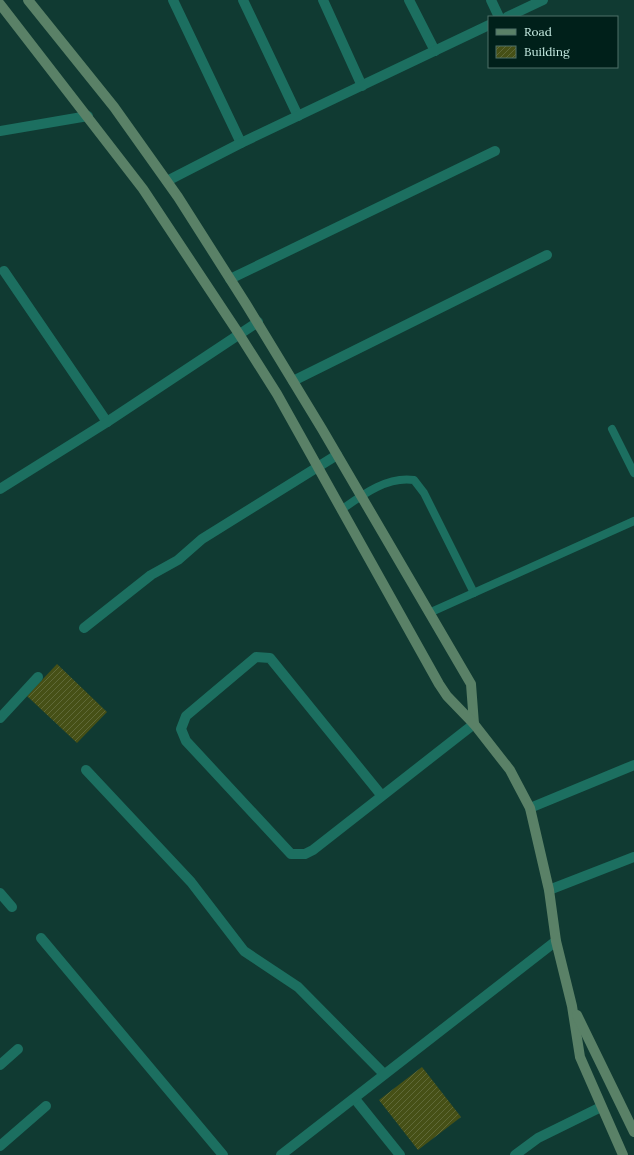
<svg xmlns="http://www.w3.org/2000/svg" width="634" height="1155" font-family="Lora,serif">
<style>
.building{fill:url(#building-hatch)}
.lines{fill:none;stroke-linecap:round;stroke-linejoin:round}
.lane{stroke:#1c6f60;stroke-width:8}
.street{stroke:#1c6f60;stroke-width:10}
.secondary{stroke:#5a8167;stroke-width:10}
</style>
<defs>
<pattern id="building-hatch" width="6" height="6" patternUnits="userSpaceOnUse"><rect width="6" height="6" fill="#465016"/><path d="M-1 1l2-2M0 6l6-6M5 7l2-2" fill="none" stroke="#5f6938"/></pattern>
</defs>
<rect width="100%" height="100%" fill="#103a32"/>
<!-- building -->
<g class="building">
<path d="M57,664L107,712L77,743L27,696Z"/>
<path d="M422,1067L461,1117L418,1150L379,1100Z"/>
</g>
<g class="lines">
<!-- lane -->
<g class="lane">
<path d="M612,429L634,473"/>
<path d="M341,510C362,495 387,476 414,480L424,493L474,593"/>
<path d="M429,613L634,521"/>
</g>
<!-- street -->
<g class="street">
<path d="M173,0L241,143"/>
<path d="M243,0L298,116"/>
<path d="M323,0L362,86"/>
<path d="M409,0L435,51"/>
<path d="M491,0L499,17"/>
<path d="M507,17L543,0"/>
<path d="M0,131L88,116"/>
<path d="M167,181L241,143L489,25"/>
<path d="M4,271L107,422"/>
<path d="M230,279L495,151"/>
<path d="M293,381L547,255"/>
<path d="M0,489L107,422L258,322"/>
<path d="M84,628L151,575L178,560L202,539L337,455"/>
<path d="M0,718L38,677"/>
<path d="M86,770L191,882L244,951L298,987L384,1074"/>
<path d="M382,796L270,658L256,657L186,716L181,729L186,741L291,854H305L313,850L474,724"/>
<path d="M530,808L634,765"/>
<path d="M549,890L634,857"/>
<path d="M0,893L12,907"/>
<path d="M41,938L223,1155"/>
<path d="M0,1065L18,1049"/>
<path d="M355,1099L400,1155"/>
<path d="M0,1146L46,1106"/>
<path d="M281,1155L556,941"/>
<path d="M515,1155L538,1138L601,1107"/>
</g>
<!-- secondary -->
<g class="secondary">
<path d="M28,0L114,107L178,197L246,304L322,429L471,684L474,724"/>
<path d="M0,4L143,189L239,334L277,394L439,684L447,696L474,724L510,770L530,808L549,890L556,941L572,1006L580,1057L623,1155"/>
<path d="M577,1015L634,1132"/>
</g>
</g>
<!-- legend -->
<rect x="488" y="16" width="130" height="52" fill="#00201a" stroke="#4e7069"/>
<rect x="496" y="29" width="20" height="6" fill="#5a8167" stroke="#4e7069"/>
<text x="524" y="36" font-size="12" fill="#c4e9e0">Road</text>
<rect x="496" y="46" width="20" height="12" fill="url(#building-hatch)" stroke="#4e7069"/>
<text x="524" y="56" font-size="12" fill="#c4e9e0">Building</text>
</svg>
